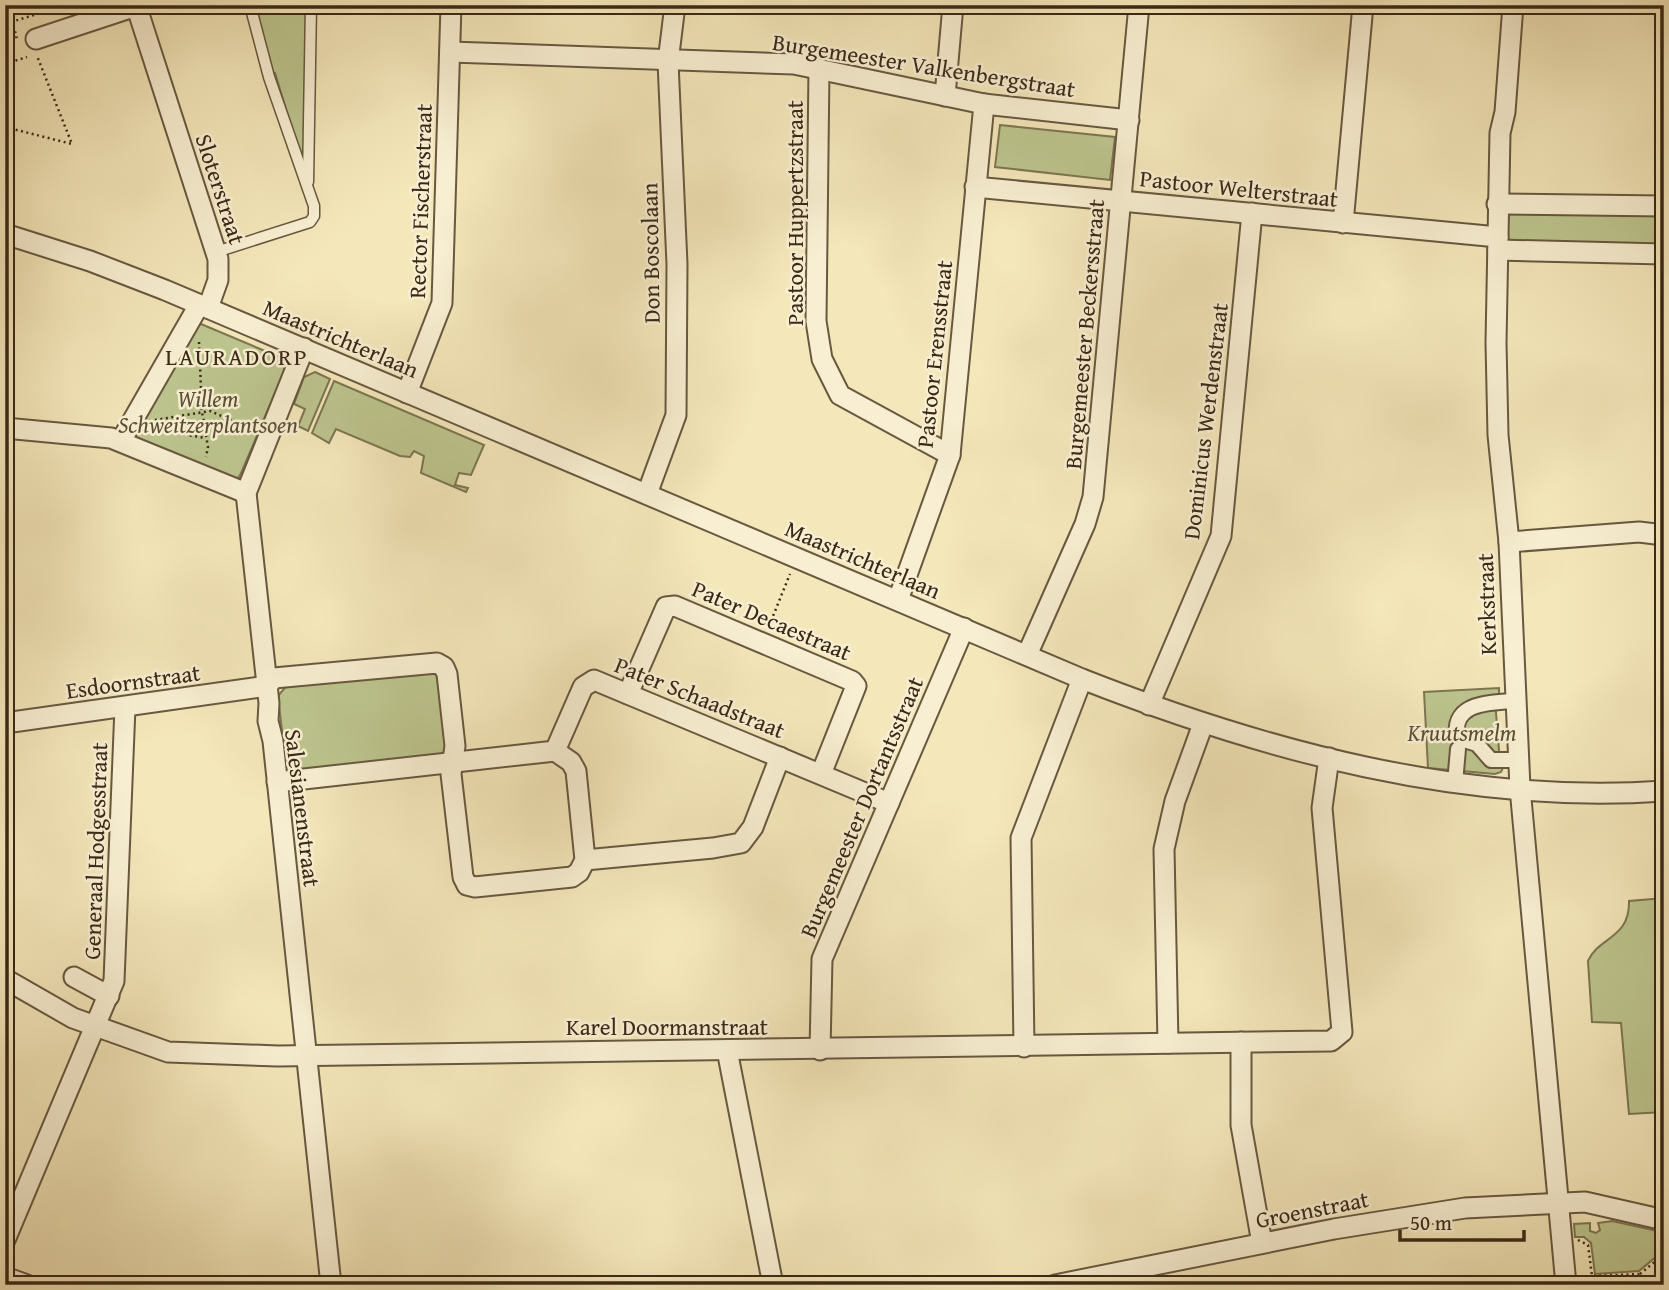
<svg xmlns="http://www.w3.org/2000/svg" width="1669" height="1290" font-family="'Gentium Book Plus',serif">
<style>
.green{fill:#bdc58e;stroke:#7c7652;stroke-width:2}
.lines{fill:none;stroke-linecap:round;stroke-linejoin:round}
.service-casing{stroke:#685840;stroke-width:13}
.pedestrian-casing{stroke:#685840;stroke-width:18}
.minor-casing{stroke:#685840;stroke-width:23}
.path{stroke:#3a2817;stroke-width:2.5;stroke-dasharray:2 3.5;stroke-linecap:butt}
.service{stroke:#f8efd2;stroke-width:10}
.pedestrian{stroke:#f8efd2;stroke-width:14}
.minor{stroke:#f8efd2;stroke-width:19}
.labels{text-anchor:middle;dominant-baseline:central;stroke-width:5;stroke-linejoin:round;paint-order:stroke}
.street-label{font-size:23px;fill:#3a2817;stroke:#f8efd2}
.park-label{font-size:23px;font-style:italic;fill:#5b4f35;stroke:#f8efd2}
.neighbourhood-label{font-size:24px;letter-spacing:2px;fill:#3a2817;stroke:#f8efd2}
</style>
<rect width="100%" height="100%" fill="#f4e7ba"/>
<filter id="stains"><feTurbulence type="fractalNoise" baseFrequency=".00286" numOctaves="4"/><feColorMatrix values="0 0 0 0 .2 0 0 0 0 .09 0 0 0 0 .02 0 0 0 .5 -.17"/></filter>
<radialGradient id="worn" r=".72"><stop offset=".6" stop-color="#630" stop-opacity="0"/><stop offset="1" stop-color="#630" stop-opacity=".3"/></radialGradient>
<!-- green -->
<g class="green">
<path d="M254,5H307L305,171L275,73L272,74Z"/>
<path d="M1000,125L1115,137L1110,180L995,167Z"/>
<path d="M1664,211V247L1505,242L1504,213Z"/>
<path d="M201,324L284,359V372L242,471L239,477L233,480L137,441L134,435L194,329Z"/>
<path d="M315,372L330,379L308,431L298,426L305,409L294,404L304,377Z"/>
<path d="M334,381L484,445L471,475L459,473L455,485L468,488L466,492L421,473L424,456L414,451L410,457L400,456L336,429L329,443L312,433Z"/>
<path d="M429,671L439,677L447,751L443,756L296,770L286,766L278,696L287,685Z"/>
<path d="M1499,688V699L1495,700L1500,763L1504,766L1501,772L1495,774L1428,768L1424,692Z"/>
<path d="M1664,898V1112L1629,1114L1621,1023L1592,1022L1588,961C1598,937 1630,939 1629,901Z"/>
<path d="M1612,1221L1662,1232L1664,1250L1639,1271L1595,1274L1591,1243L1584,1237H1575L1574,1224L1590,1223V1231L1596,1233L1600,1230L1598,1223Z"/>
</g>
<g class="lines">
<defs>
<g id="service">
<path d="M308,182L311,5"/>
<path d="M216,252L310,222L314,216V206L269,77L250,5"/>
</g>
<g id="pedestrian">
<path d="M1457,734C1453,702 1493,702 1515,701"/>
<path d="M1464,740L1477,744L1491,760H1518"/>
<path d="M1455,783L1458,749"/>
</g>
<g id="minor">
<path d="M136,5L218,259V280L208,308"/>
<path d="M1513,5L1505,112L1500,133L1496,343L1498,435L1509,542L1520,788L1566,1285"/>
<path d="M36,39L136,6"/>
<path d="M450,52L794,64L984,104L1129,120"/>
<path d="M819,69L816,321L822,359L840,395L950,455"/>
<path d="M945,96L953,5"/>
<path d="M975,187L1498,237"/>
<path d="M1497,204L1664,206"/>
<path d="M1343,223L1363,5"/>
<path d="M5,234L90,261L165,290L1082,679C1266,751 1464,805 1664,791"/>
<path d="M1498,250L1664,254"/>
<path d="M304,348L246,493L269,703L268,721L273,741L331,1285"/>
<path d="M407,393L442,303L451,5"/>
<path d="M5,428L111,438L246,493"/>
<path d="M121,441L199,305"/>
<path d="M647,494L676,415L677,264L668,62L675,5"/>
<path d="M1509,542L1639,532L1664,535"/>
<path d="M898,600L950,455L984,104"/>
<path d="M1027,655L1085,524L1093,497L1139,5"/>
<path d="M628,694L666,607L675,606L852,681L856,686L821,774"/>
<path d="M1149,705L1221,536L1252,213"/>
<path d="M5,723L267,686L274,678L437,663L444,667L447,674L455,746L451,774L463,877L467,885L475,887L572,877L579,872L585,860L576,771L571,762L555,751"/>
<path d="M277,782L555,751L583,687L594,680L889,803"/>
<path d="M585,860L713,848L741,843L753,827L780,757"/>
<path d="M74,977L109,996"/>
<path d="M5,979L73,1018L168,1052L278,1056L1331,1041L1342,1032L1322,808L1329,758"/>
<path d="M1241,1042V1125L1262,1243"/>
<path d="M1168,1043L1164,849L1175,801L1203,724"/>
<path d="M1024,1047L1021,838L1082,679"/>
<path d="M727,1050L773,1285"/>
<path d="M820,1050L822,959L964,628"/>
<path d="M5,1240L114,981L125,707"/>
<path d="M5,1277L27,1285"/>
<path d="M1055,1285L1334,1229L1465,1208L1585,1202L1664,1220"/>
</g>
</defs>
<!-- service casing -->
<use href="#service" class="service-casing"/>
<!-- pedestrian casing -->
<use href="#pedestrian" class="pedestrian-casing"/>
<!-- minor casing -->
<use href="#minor" class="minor-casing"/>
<!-- path -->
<g class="path">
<path d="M7,5L17,38"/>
<path d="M11,22L67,5"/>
<path d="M5,41L16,37"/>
<path d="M5,64L27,57"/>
<path d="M5,127L72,144L37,56"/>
<path d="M199,342L202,412L208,447L206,457"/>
<path d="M178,418L187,435L206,438"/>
<path d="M155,420L210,411L252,429"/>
<path d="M769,626L790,574"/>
<path d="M1578,1240L1588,1245L1592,1276L1640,1274L1653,1285"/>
<path d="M1640,1274L1664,1254"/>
</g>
<!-- service -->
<use href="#service" class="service"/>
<!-- pedestrian -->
<use href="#pedestrian" class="pedestrian"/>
<!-- minor -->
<use href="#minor" class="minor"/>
</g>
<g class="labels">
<!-- street labels -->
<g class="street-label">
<text transform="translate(924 65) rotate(9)">Burgemeester Valkenbergstraat</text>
<text transform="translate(1239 188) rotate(6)">Pastoor Welterstraat</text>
<text transform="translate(221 189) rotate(72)">Sloterstraat</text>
<text transform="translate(420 201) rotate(-88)">Rector Fischerstraat</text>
<text transform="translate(794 213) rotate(-90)">Pastoor Huppertzstraat</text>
<text transform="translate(650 253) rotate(-91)">Don Boscolaan</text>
<text transform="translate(1084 334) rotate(-85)">Burgemeester Beckersstraat</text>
<text transform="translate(341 338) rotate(23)">Maastrichterlaan</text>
<text transform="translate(934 354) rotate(-84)">Pastoor Erensstraat</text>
<text transform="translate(1205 421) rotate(-83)">Dominicus Werdenstraat</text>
<text transform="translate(863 559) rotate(23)">Maastrichterlaan</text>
<text transform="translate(1486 604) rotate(-92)">Kerkstraat</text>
<text transform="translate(772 620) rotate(23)">Pater Decaestraat</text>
<text transform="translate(133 681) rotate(-8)">Esdoornstraat</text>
<text transform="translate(700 697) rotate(22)">Pater Schaadstraat</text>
<text transform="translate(861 807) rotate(-67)">Burgemeester Dortantsstraat</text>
<text transform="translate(303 808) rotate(83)">Salesianenstraat</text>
<text transform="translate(95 851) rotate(-88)">Generaal Hodgesstraat</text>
<text x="667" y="1026">Karel Doormanstraat</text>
<text transform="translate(1312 1209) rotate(-11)">Groenstraat</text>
</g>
<!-- park labels -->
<g class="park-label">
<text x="208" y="398">Willem<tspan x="208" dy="26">Schweitzerplantsoen</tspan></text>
<text x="1462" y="732">Kruutsmelm</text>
</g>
<!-- neighbourhood labels -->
<g class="neighbourhood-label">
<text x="237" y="356">LAURADORP</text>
</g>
</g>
<!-- margin -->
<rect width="1669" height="1290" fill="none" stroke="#f4e7ba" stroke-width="28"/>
<rect x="7" y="7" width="1655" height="1276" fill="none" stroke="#3a2817" stroke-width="3.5"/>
<rect x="14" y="14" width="1641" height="1262" fill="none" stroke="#3a2817" stroke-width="2"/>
<!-- scale -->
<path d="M1400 1230v10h124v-10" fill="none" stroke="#3a2817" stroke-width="3.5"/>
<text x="1410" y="1230" font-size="21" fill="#3a2817" stroke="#f8efd2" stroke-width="5" paint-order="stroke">50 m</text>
<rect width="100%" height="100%" filter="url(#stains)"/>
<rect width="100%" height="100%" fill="url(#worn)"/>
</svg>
